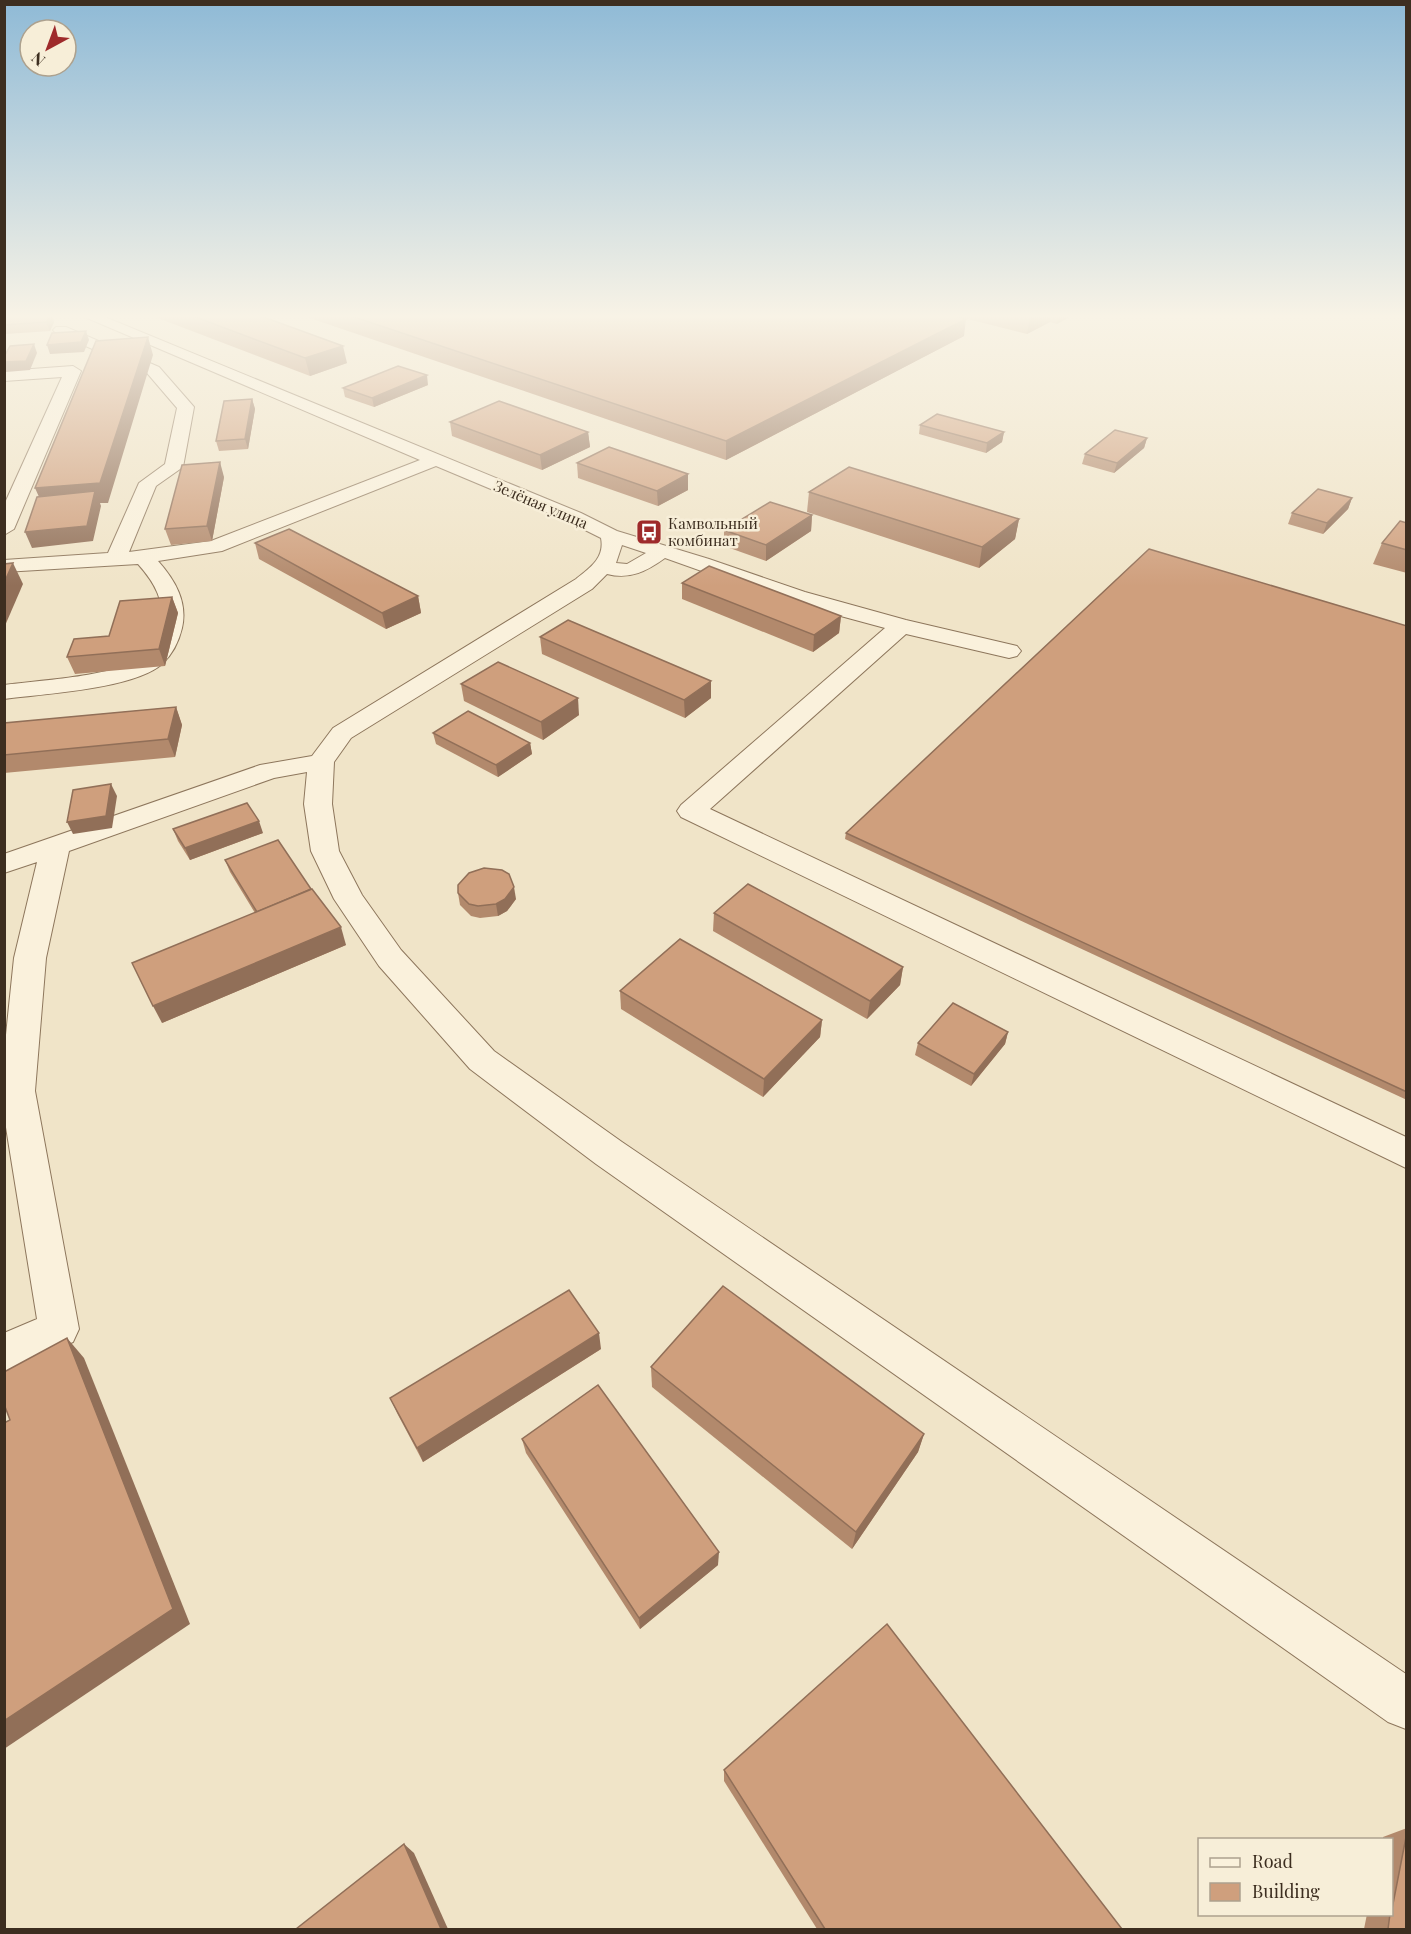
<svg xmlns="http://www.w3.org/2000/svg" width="1411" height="1934" font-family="'Playfair Display',serif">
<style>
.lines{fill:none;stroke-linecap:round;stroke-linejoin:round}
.minor-casing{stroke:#8d765c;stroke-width:2}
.minor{fill:#faf1dc;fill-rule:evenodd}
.wall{fill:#b2896c}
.shaded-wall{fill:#916f58}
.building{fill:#cf9f7d;stroke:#916f58;stroke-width:1.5}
.labels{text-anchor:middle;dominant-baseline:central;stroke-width:5;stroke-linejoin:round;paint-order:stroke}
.far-street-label{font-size:15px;fill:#3d2e20;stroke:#f7eed8}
.far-poi-label{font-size:15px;fill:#3d2e20;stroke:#f7eed8;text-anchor:start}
</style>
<rect width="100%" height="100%" fill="#f0e4c8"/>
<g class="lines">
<defs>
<g id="minor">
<path d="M80,315H100L581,513L617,531L709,559L805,592L906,620L1017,646L1021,651L1017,656L1009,658L906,634L710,809L1406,1137V1168L681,817L677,811L681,805L885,628L789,602L665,558C647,571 630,580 607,574L592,589L351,738L334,762L332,804L339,851L362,895L401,950L494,1051L622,1142L1406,1674V1729L1388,1722L596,1164L470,1069L379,966L334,899L311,851L304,804L307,772L274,778L69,851L46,958L35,1091L79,1329L73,1342L4,1372V1333L37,1319L4,1115V1054L14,958L37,862L4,873V854L260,765L312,756L333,728L576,579C590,568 605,558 601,538L567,521L436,466L222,551L158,561C175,580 188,602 182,628C179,641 172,655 162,664C134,689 42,694 4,699V685C40,680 118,677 145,655C153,648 157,636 160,626C166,601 154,582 138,564L4,572V560L108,553L139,483L165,464L177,408L147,373L56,333L53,330L56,327H66L159,367L194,407L183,467L156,486L129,552L211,541L420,460ZM622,545L646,553L627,564L616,563Z"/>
<path d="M73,366L81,371L14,529L4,535V505L62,377L4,381V371Z"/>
</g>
</defs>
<!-- minor casing -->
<use href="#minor" class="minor-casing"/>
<!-- minor -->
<use href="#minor" class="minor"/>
</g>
<!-- wall -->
<g class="wall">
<path d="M4,315H52L54,322L50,331L6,334L4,329Z"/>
<path d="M150,315H258L347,363L310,376Z"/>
<path d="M301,315H950L964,336L726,460Z"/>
<path d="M952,315H1073L1057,324L1050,322L1027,334Z"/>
<path d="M428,385L374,407L345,397L343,388Z"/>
<path d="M252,399L255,409L248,449L219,451L216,441Z"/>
<path d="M450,422L588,432L590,447L542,470L452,436Z"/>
<path d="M920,425L1004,432L1002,442L986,453L919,434Z"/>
<path d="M1147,438L1144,448L1114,473L1082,464L1085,454Z"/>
<path d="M577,463L688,490L658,506L578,478Z"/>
<path d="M224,477L212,541L171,545L165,529Z"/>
<path d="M809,492L1019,519L1015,539L979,568L807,512Z"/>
<path d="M1352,498L1348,509L1323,534L1288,524L1292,513Z"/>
<path d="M812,515L811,531L766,561L724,546V530Z"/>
<path d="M1407,523V573L1373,564L1382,543Z"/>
<path d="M255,543L418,596L421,613L386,629L259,559Z"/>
<path d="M682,583L841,616L839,633L813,652L682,599Z"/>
<path d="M172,597L178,613L165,666L75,674L67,657L109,636Z"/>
<path d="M1407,626V1100L845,839L846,833Z"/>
<path d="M540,637L711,698L685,718L542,654Z"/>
<path d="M461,684L579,715L543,740L464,701Z"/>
<path d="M176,707L182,725L175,757L4,773V723Z"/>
<path d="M433,733L530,743L532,754L498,777L436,744Z"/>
<path d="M173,829L263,833L190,860L178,841Z"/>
<path d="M225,860L346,945L162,1023L255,913L230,872Z"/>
<path d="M458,893L516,899L507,911L498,916L480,918L471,916L460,905Z"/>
<path d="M714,913L903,967L900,985L867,1019L713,931Z"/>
<path d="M620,991L822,1020L820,1037L763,1097L621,1009Z"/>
<path d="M1008,1032L1005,1044L971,1086L915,1055L918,1043Z"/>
<path d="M601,1349L423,1462L397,1413L390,1398Z"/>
<path d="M651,1367L924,1434L918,1452L852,1549L652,1387Z"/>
<path d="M522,1439L718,1565L640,1629L526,1453Z"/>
<path d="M724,1770L1122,1929H817L724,1781Z"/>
<path d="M1407,1828V1929H1364L1367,1914H1392V1839H1383V1837Z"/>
</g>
<!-- shaded-wall -->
<g class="shaded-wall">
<path d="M50,315H52L54,322L50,331L46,322Z"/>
<path d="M1033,315H1051L1050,322L1027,334L1030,317Z"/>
<path d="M1059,315H1073L1057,324Z"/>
<path d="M966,319L964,336L726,460V441Z"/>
<path d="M86,331L89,340L84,352L50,354L47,345Z"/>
<path d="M148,337L153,355L108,503H100L101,506L93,541L32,548L25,532L44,508L35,488Z"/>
<path d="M34,344L37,353L30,370L6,372L4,369V362Z"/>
<path d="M343,346L347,363L310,376L305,358Z"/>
<path d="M427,375L428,385L374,407L372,398Z"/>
<path d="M252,399L255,409L248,449L245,439Z"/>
<path d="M588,432L590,447L542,470L540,455Z"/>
<path d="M1004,432L1002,442L986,453L987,443Z"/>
<path d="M1147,438L1144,448L1114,473L1117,463Z"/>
<path d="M220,462L224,477L212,541L207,526Z"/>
<path d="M688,474V490L658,506L657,491Z"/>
<path d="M1352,498L1348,509L1323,534L1327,523Z"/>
<path d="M812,515L811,531L766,561V545Z"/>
<path d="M1019,519L1015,539L979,568L982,547Z"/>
<path d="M13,563L23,584L4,628V583Z"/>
<path d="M418,596L421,613L386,629L382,613Z"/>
<path d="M172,597L178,613L165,666L159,649Z"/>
<path d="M841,616L839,633L813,652L814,635Z"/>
<path d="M711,681V698L685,718L684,700Z"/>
<path d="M578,698L579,715L543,740L541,722Z"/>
<path d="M176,707L182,725L175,757L168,739Z"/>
<path d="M530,743L532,754L498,777L496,765Z"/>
<path d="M111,784L117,796L112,828L73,834L67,822Z"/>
<path d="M259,821L263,833L190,860L185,848Z"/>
<path d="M514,887L516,899L507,911L498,916L496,904Z"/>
<path d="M341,927L346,945L162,1023L153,1006Z"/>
<path d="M903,967L900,985L867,1019L870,1001Z"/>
<path d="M822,1020L820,1037L763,1097L764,1079Z"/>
<path d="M1008,1032L1005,1044L971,1086L974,1074Z"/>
<path d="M599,1333L601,1349L423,1462L417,1448Z"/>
<path d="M67,1338L84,1358L190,1624L4,1749V1721Z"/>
<path d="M924,1434L918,1452L852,1549L856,1532Z"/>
<path d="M719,1552L718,1565L640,1629L639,1618Z"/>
<path d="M404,1844L414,1853L448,1929H441Z"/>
</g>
<!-- building -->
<g class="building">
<path d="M4,315H12L8,316L6,319H4Z"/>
<path d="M21,315H50L46,322L4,325V322L8,316Z"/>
<path d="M190,315H258L343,346L305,358Z"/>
<path d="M348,315H950L966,319L726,441Z"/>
<path d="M86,331L81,342L47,345L52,333Z"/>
<path d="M148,337L100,483L35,488L96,341Z"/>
<path d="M34,344L26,361L4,362V357L10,346Z"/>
<path d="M398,366L427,375L372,398L343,388Z"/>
<path d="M252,399L245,439L216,441L224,401Z"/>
<path d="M499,401L588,432L540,455L450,422Z"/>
<path d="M937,414L1004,432L987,443L920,425Z"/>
<path d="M1115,430L1147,438L1117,463L1085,454Z"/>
<path d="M609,447L688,474L657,491L577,463Z"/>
<path d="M220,462L207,526L165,529L182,465Z"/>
<path d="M849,467L1019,519L982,547L809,492Z"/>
<path d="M1318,489L1352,498L1327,523L1292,513Z"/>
<path d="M95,491L87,526L25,532L37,497Z"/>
<path d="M770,502L812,515L766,545L724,530Z"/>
<path d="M1400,521L1407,523V550L1382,543Z"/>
<path d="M289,529L418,596L382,613L255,543Z"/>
<path d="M1149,549L1407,626V1092L846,833Z"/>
<path d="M13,563L4,583V564Z"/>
<path d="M709,566L841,616L814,635L682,583Z"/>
<path d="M172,597L159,649L67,657L74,639L109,636L120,601Z"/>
<path d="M568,620L711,681L684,700L540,637Z"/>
<path d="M498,662L578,698L541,722L461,684Z"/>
<path d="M176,707L168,739L4,755V723Z"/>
<path d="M468,711L530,743L496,765L433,733Z"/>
<path d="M111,784L106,816L67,822L73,790Z"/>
<path d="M247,803L259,821L185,848L173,829Z"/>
<path d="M278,840L311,889L257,912L225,860Z"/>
<path d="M484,868L502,870L509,874L514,887L505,899L496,904L478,906L469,904L458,893V885L469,873Z"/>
<path d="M748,884L903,967L870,1001L714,913Z"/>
<path d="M312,889L341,927L153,1006L132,963Z"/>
<path d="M680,939L822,1020L764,1079L620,991Z"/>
<path d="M953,1003L1008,1032L974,1074L918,1043Z"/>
<path d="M723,1286L924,1434L856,1532L651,1367Z"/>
<path d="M569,1290L599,1333L417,1448L390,1398Z"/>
<path d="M67,1338L173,1609L4,1721V1423L10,1420L4,1404V1372Z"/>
<path d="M598,1385L719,1552L639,1618L522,1439Z"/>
<path d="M887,1624L1122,1929H825L724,1770Z"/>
<path d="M1407,1832V1929H1388L1390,1914H1392V1909Z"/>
<path d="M404,1844L441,1929H296Z"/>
</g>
<!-- sky -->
<linearGradient id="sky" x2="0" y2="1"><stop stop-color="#8fbad6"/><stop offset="0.54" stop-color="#f8f3e6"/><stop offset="1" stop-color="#f8f3e6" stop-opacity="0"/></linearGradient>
<rect width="1411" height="586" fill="url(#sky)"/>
<!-- icons -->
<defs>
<symbol id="bus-square" viewBox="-11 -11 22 22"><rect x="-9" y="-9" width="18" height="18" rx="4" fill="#9e2a2b" stroke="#f7eed8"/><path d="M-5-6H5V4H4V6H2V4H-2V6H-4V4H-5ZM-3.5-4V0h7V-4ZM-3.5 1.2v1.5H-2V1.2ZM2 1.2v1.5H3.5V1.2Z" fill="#fff"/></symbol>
</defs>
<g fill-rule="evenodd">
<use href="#bus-square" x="634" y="517" width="30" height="30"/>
</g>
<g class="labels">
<!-- far-street labels -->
<g class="far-street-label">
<text transform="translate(541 504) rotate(23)">Зелёная улица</text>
</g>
<!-- far-poi labels -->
<g class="far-poi-label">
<text x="668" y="523">Камвольный<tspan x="668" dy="17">комбинат</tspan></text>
</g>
</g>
<!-- border -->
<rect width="1411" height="1934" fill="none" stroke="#3d2e20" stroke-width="12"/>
<!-- legend -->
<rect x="1198" y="1838" width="195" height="78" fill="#f7eed8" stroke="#ada18e" stroke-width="1.5"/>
<rect x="1210" y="1858" width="30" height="9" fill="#faf1dc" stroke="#ada18e" stroke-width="1.5"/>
<text x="1252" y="1868" font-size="18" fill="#3d2e20">Road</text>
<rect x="1210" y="1883" width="30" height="18" fill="#cf9f7d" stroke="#ada18e" stroke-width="1.5"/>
<text x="1252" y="1898" font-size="18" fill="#3d2e20">Building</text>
<!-- north arrow -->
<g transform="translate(48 48) rotate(221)"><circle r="28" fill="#f7eed8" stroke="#ada18e" stroke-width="1.5"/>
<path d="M0-4.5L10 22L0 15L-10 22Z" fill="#9e2a2b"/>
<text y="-9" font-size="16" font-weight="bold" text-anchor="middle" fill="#3d2e20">N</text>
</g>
</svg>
